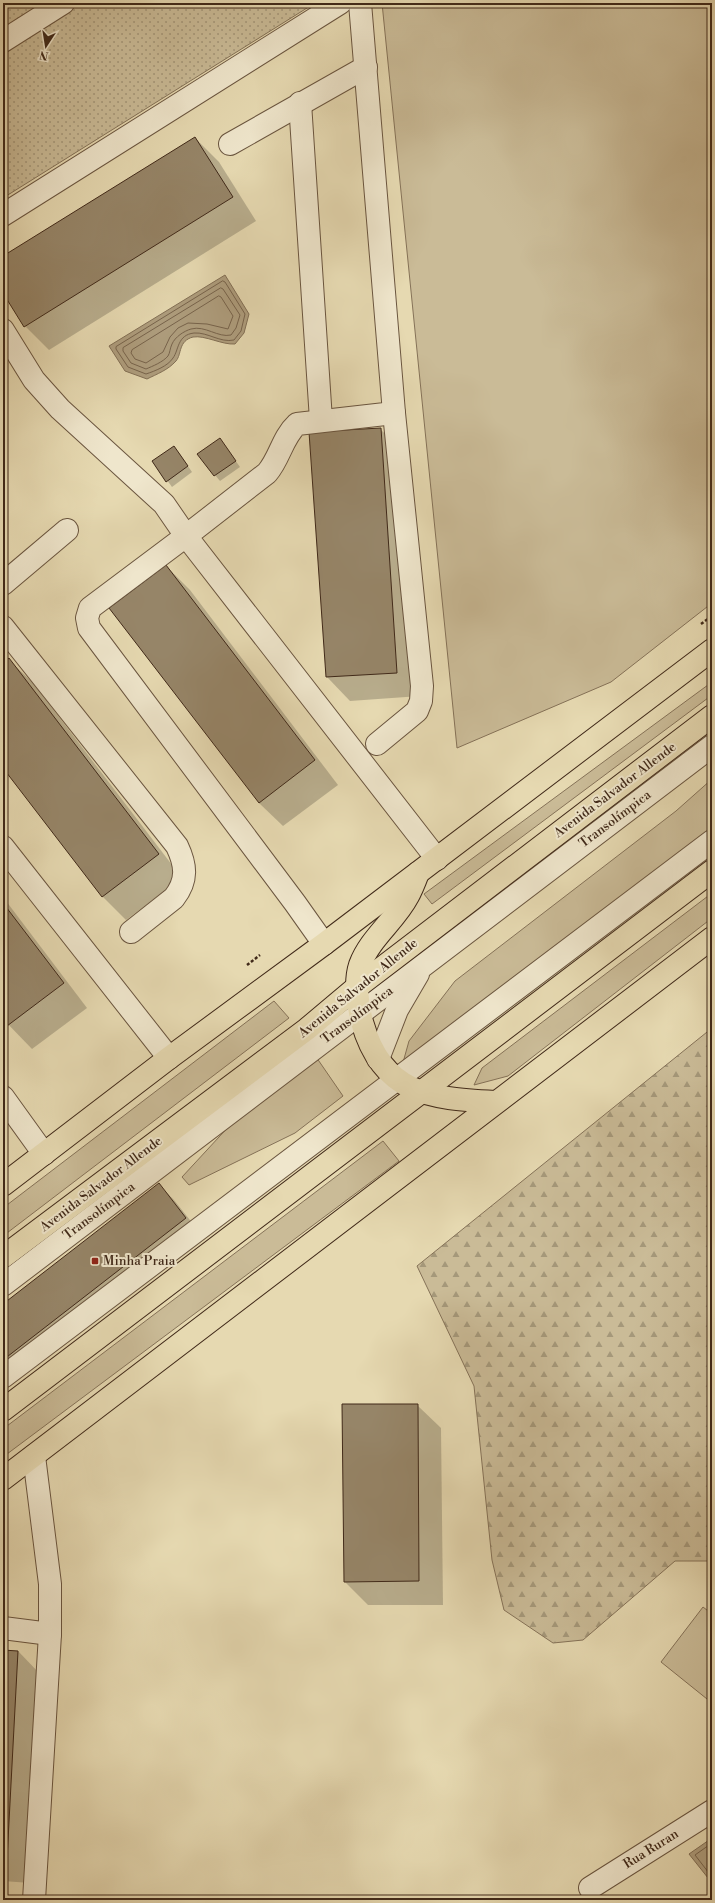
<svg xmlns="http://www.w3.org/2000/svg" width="715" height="1903" font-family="'Libre Bodoni',serif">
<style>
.grass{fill:#cabb97;stroke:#857258}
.forest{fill:url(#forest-firs);stroke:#857258}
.park{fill:url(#park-dots);stroke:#857258}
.water{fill:#ae9d7d;stroke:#826f55}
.shadow{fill:#0003}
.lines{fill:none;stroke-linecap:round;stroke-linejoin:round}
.shore{stroke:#77634b;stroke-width:1}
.building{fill:#968568;stroke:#402919}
.minor-casing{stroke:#6a553f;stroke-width:24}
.major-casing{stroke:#402919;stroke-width:24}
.highway-casing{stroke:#402919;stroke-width:24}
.path{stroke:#402919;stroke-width:2.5;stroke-dasharray:3 2;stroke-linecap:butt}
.minor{stroke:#efe6cc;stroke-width:22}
.major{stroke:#e6d9b1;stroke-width:22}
.highway{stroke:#e6d9b1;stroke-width:22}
.poi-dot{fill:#8f2418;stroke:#efe6cc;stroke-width:1.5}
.labels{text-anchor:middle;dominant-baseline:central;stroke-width:4;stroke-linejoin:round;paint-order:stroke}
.street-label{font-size:13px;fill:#402919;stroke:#efe6cc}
.poi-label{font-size:13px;fill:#402919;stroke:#efe6cc;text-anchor:start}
</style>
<defs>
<pattern id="forest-firs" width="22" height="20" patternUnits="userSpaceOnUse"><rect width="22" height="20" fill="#cabb97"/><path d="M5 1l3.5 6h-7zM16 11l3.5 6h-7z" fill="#a5987a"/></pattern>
<pattern id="park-dots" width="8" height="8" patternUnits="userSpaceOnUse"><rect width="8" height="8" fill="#cabb97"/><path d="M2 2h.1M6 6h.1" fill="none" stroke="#a5987a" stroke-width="1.8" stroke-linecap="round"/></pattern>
</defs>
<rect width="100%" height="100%" fill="#e6d9b1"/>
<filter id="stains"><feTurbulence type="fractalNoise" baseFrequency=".005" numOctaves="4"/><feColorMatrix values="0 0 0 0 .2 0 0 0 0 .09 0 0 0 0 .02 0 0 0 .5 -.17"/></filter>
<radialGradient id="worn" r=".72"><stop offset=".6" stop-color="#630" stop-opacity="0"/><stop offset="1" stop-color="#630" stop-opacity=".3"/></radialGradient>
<!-- grass -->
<g class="grass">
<path d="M382,3H712V603L611,682L457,748Z"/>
<path d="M712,682V695L432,904L424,894Z"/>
<path d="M712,779V828L402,1066L409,1041L455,981L676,811Z"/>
<path d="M712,893V918L508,1076L474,1085L482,1068Z"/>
<path d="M274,1001L289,1018L3,1236V1208Z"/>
<path d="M312,1051L343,1096L295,1133L189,1185L182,1177L256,1097Z"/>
<path d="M383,1141L399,1161L3,1457V1429Z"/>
<path d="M703,1607L712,1614V1703L661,1662Z"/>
</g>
<!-- forest -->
<path class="forest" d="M712,1028V1561H675L583,1640L553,1643L504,1610L492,1560L474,1386L417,1266Z"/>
<!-- park -->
<path class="park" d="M10,3H315L3,198V7Z"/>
<!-- water -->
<g class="water">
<path d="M225,275L249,314L244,333L235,344C222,345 205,335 193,337C178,341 182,354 176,361C168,370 157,374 147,379L125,371L109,346Z"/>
<path d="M712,1838V1883L689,1854Z"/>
</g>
<!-- shadow -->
<g class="shadow">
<path d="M195,138L219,162L256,221L49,350L25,326L3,291V257Z"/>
<path d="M380,429L404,452L420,696L350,701L327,677L310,433Z"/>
<path d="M220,439L240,467L220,481L215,475Z"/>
<path d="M179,453L192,472L172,487L153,461Z"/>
<path d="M166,566L190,590L338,785L283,826L259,803Z"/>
<path d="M9,660L33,683L182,878L126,920L102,896L3,766V664Z"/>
<path d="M3,897L87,1008L32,1049L3,1019Z"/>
<path d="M159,1185L174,1200L201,1234L3,1387V1305Z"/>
<path d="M417,1405L441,1428L443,1605H368L345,1582Z"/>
<path d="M3,1651H18L41,1675L30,1883L3,1881Z"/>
</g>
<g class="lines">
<!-- shore -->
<g class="shore">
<path d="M223,281L225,282L245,314L241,331L234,340C220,343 208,332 194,333C177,335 179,350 173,358C168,366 155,371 146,374L128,367L116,349V347Z"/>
<path d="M221,288L223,289L240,315L236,328L231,335C218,338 205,325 191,329C184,331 175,337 172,344C170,348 170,353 168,356C163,362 153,366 146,369L131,363L123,351V348Z"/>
<path d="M219,296L221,297L233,316L228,329L207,324L188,323L178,328L170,337L163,352L146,363L135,359L131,353L132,350Z"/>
<path d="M712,1843L695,1855L712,1877"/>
</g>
</g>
<!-- building -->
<g class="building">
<path d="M195,137L233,197L24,327L3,293V256Z"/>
<path d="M381,428L397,673L326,677L309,432Z"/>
<path d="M220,438L236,461L214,476L197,454Z"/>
<path d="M174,446L188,466L166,482L152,461Z"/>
<path d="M166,565L315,760L259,803L109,608Z"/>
<path d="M9,658L159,854L102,897L3,768V663Z"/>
<path d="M3,903L64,983L7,1026L3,1021Z"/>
<path d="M159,1183L186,1218L3,1360V1304Z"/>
<path d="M342,1404H418L419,1581L344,1582Z"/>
<path d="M3,1650L18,1651L7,1860L3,1859Z"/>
</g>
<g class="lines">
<defs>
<g id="minor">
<path d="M360,3L394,413L297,424C282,438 280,458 267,473L186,536L437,859"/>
<path d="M3,41L63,3"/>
<path d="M300,103L321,420"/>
<path d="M230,144L366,67"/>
<path d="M3,215L340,3"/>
<path d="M3,330L34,380L60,409L164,504L186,536L90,608L87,618L89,628L295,903L324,944"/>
<path d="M3,584L67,530"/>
<path d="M3,627L177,846C186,865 188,880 174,898L131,932"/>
<path d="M377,744L417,711L421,701L422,686L394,413"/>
<path d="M3,847L169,1058"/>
<path d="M378,1059L397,1010L418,974"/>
<path d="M3,1097L44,1154"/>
<path d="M3,1285L712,746"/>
<path d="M3,1377L712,841"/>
<path d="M3,1628L50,1634"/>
<path d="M590,1888L712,1811"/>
<path d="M34,1900L50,1634V1584L34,1456"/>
</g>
<g id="major">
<path d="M3,1185L169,1058L324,944L712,650"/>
<path d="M3,1479L712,938"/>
</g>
<g id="highway">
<path d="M418,873C415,881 412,889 408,896C395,921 370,938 360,965C354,983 358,1005 362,1022C383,1095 429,1098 495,1102"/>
<path d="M3,1257L307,1029L357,987L712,716"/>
<path d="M3,1410L712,871"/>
</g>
</defs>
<!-- minor casing -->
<use href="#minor" class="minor-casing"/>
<!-- major casing -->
<use href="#major" class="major-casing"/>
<!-- highway casing -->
<use href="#highway" class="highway-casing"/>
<!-- path -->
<g class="path">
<path d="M701,624L712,616"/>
<path d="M247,965L260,955"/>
</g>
<!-- minor -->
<use href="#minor" class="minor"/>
<!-- major -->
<use href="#major" class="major"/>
<!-- highway -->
<use href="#highway" class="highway"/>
</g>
<!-- markers -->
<rect class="poi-dot" x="91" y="1257" width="8" height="8" rx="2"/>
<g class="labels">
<!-- street labels -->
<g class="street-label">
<text transform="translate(615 790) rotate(-37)">Avenida Salvador Allende</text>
<text transform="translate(615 819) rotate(-37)">Transolímpica</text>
<text transform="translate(358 988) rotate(-39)">Avenida Salvador Allende</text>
<text transform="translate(357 1015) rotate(-37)">Transolímpica</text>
<text transform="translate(101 1184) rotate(-37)">Avenida Salvador Allende</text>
<text transform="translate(99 1211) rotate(-37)">Transolímpica</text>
<text transform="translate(651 1849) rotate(-32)">Rua Ruran</text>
</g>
<!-- poi labels -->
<g class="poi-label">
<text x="103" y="1261">Minha Praia</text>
</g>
</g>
<!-- margin -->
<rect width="715" height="1903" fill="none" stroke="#e6d9b1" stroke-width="16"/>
<rect x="4" y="4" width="707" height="1895" fill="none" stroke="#402919" stroke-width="2"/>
<rect x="8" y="8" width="699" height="1887" fill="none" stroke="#402919"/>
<!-- north arrow -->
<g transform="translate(46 46) rotate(192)" stroke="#efe6cc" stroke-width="3" paint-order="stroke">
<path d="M0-3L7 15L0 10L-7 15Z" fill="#402919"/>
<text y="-6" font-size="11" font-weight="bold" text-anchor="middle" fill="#402919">N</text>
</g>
<rect width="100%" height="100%" filter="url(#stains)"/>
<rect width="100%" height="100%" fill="url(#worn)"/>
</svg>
